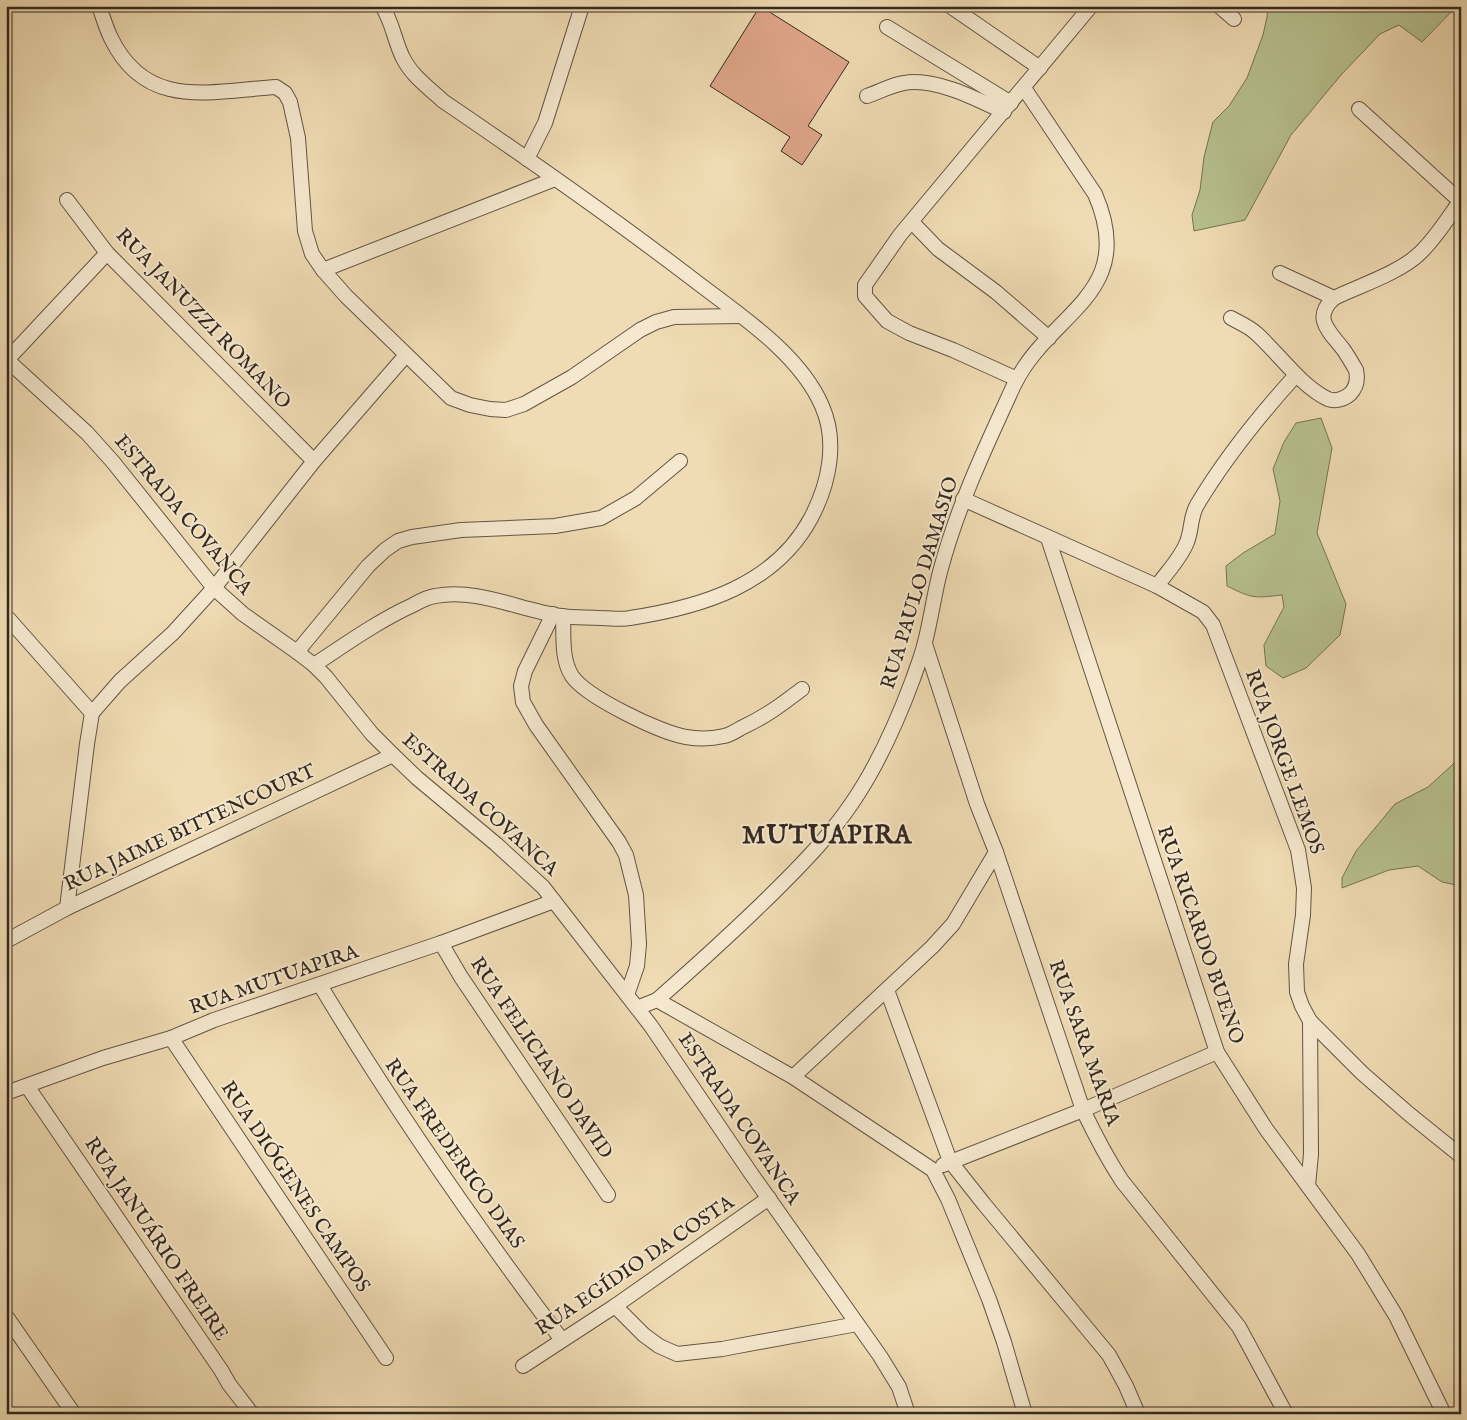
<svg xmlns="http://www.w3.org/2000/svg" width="1467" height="1420" font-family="'IM FELL English',serif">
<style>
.green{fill:#b7c18f;stroke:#757458}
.building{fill:#e1a78c;stroke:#332820}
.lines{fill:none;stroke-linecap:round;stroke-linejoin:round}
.minor-casing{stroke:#625545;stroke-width:16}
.minor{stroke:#f5e8ce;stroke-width:14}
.labels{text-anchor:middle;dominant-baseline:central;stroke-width:4;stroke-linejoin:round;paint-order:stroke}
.street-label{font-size:20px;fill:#332820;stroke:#f5e8ce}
.district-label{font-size:25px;font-weight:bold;letter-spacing:1px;fill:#332820;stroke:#f5e8ce}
</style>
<rect width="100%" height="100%" fill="#f0dcb4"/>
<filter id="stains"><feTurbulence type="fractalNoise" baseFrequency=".004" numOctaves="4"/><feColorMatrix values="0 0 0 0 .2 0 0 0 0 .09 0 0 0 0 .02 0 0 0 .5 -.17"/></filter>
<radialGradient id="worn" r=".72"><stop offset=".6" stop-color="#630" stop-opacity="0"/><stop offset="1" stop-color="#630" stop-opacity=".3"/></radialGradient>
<!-- green -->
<g class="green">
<path d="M1268,6H1457L1422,42L1399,25L1380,34L1341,75L1291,135L1245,220L1194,231L1192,215L1200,190L1204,157L1213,122L1229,106L1247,78L1263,35L1267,17Z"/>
<path d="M1321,418L1332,448L1317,533L1346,604L1340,635L1306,668L1283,678L1266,666L1264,645L1284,607L1282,595C1254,598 1253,599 1227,586L1226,566L1243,553L1275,534L1280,501L1273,469L1284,442L1296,423Z"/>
<path d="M1461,757V886L1442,882L1418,866L1389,870L1342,888V878L1356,851L1395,804L1428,787Z"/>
</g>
<!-- building -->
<path class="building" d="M760,6L849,62L808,126L822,135L802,165L781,151L790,137L710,86Z"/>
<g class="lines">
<defs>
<g id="minor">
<path d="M99,6C103,17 106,28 111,38C146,111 211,91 276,87L285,93L290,102L298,138L305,231L312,254L323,270L346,296L451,398L470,405L490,409L506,410L524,404L572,377L640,330L656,322L674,317L741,316"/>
<path d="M950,6L1040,68"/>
<path d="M1219,6L1234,19"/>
<path d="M887,27L1011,103"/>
<path d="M867,96C879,92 891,85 904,83C934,77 977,99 1004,112"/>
<path d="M1359,109L1460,201"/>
<path d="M527,159L545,123L582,6"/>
<path d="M67,200L107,253L314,461"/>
<path d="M912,222L938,249L996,292L1049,338"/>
<path d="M323,270L555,179"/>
<path d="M1280,273L1334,298C1359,286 1401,272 1420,253C1436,238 1448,218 1461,200"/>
<path d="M1231,318C1240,323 1250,327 1257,334C1279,354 1302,387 1328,399C1335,402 1344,399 1350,394C1357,387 1358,379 1356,370C1352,363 1348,356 1343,349C1329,331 1312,318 1334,298"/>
<path d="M6,359L87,433L113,462L214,588L243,614L297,652L314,665L326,677L372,734L393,755L417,778L496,844L543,887L651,1026L750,1172L880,1356L899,1387L908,1414"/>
<path d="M7,360L107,253"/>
<path d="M1017,379L953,350L909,333L887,321L865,296V285L900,235L1091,6"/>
<path d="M963,499L1157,586L1203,612L1213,625L1298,850L1304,888L1303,915L1296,964L1297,992L1302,1006L1310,1021L1362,1073L1409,1114L1461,1156"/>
<path d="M1048,538L1217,1052L1266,1129L1358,1254L1396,1316L1444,1414"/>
<path d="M1157,586C1167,572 1181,558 1187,542C1192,530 1190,517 1197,505C1225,458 1259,416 1296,375"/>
<path d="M553,614L525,671L521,686L523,702L536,725L619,842L626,855L636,895L639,944L637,966L627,995"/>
<path d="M6,616L92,713"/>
<path d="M563,616C564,636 561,659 572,676C586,697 661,733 686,737C698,739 711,739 724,736C730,735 736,731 741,728C765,717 781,705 802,689"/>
<path d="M925,644L977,804L996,852L1083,1110C1095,1135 1107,1158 1122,1181L1239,1327L1286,1414"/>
<path d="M297,652L368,566L385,550L398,541L412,537L461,530L555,526L601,518L636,498L680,461"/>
<path d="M314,665C346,644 378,621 413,605C420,601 428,597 435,596C478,588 519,610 561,616C574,618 588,617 601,618C611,618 621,620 630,618C702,607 775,585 811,518C829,484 838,442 822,406C799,352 735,312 690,277C610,216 527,158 443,101C429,88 412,76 403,58C394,40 393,23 382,6"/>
<path d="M67,908L87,744L92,713L120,681L173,633L214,588L314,461L406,355"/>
<path d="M6,941L67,908L393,755"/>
<path d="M441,943L461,977L608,1195"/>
<path d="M320,985C394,1108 476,1226 562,1340"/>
<path d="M887,990L950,1161L984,1204L1109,1355L1126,1386L1138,1414"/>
<path d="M657,1000C699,963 740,926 780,886C806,860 831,834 852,803C878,765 897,722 913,679C917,667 922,655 925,642C931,619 934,595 940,572C957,507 986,446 1014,385C1049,312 1139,295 1095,194L1024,88"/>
<path d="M637,1008L657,1000L793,1077L933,1170L948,1199L989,1299L1004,1342L1025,1414"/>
<path d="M171,1038L386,1358"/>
<path d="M793,1077L932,947L953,924L996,852"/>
<path d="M27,1086L221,1370L229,1384L252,1414"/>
<path d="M6,1093L103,1058L171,1038L214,1020L441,943L554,901"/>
<path d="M943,1165L1083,1110L1217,1052"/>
<path d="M1308,1186L1311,1154L1310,1021"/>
<path d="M615,1306L644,1335L659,1346L677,1354L722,1349L857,1324"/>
<path d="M6,1316L74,1414"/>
<path d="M523,1366L615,1306L769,1198"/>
</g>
</defs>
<!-- minor casing -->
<use href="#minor" class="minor-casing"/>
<!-- minor -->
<use href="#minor" class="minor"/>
</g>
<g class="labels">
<!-- street labels -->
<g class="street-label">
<text transform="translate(203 319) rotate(46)">RUA JANUZZI ROMANO</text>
<text transform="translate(183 515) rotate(50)">ESTRADA COVANCA</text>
<text transform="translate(920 583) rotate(-73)">RUA PAULO DAMASIO</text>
<text transform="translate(1284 762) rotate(70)">RUA JORGE LEMOS</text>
<text transform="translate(480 805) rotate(42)">ESTRADA COVANCA</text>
<text transform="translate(190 828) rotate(-25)">RUA JAIME BITTENCOURT</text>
<text transform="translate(1200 935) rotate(71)">RUA RICARDO BUENO</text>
<text transform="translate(274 980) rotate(-19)">RUA MUTUAPIRA</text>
<text transform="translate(1084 1043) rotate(70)">RUA SARA MARIA</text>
<text transform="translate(541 1058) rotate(56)">RUA FELICIANO DAVID</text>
<text transform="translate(739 1119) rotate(56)">ESTRADA COVANCA</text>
<text transform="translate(454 1154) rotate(55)">RUA FREDERICO DIAS</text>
<text transform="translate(295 1187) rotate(56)">RUA DIÓGENES CAMPOS</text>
<text transform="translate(156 1239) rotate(56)">RUA JANUÁRIO FREIRE</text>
<text transform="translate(635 1266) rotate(-34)">RUA EGÍDIO DA COSTA</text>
</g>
<!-- district labels -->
<g class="district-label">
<text x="827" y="836">MUTUAPIRA</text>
</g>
</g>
<!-- margin -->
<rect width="1467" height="1420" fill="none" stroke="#f0dcb4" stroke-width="25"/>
<rect x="8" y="8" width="1452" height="1405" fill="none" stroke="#332820" stroke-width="2.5"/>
<rect x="12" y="12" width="1442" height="1395" fill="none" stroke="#332820"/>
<rect width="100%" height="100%" filter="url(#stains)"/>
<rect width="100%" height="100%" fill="url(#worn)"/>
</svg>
